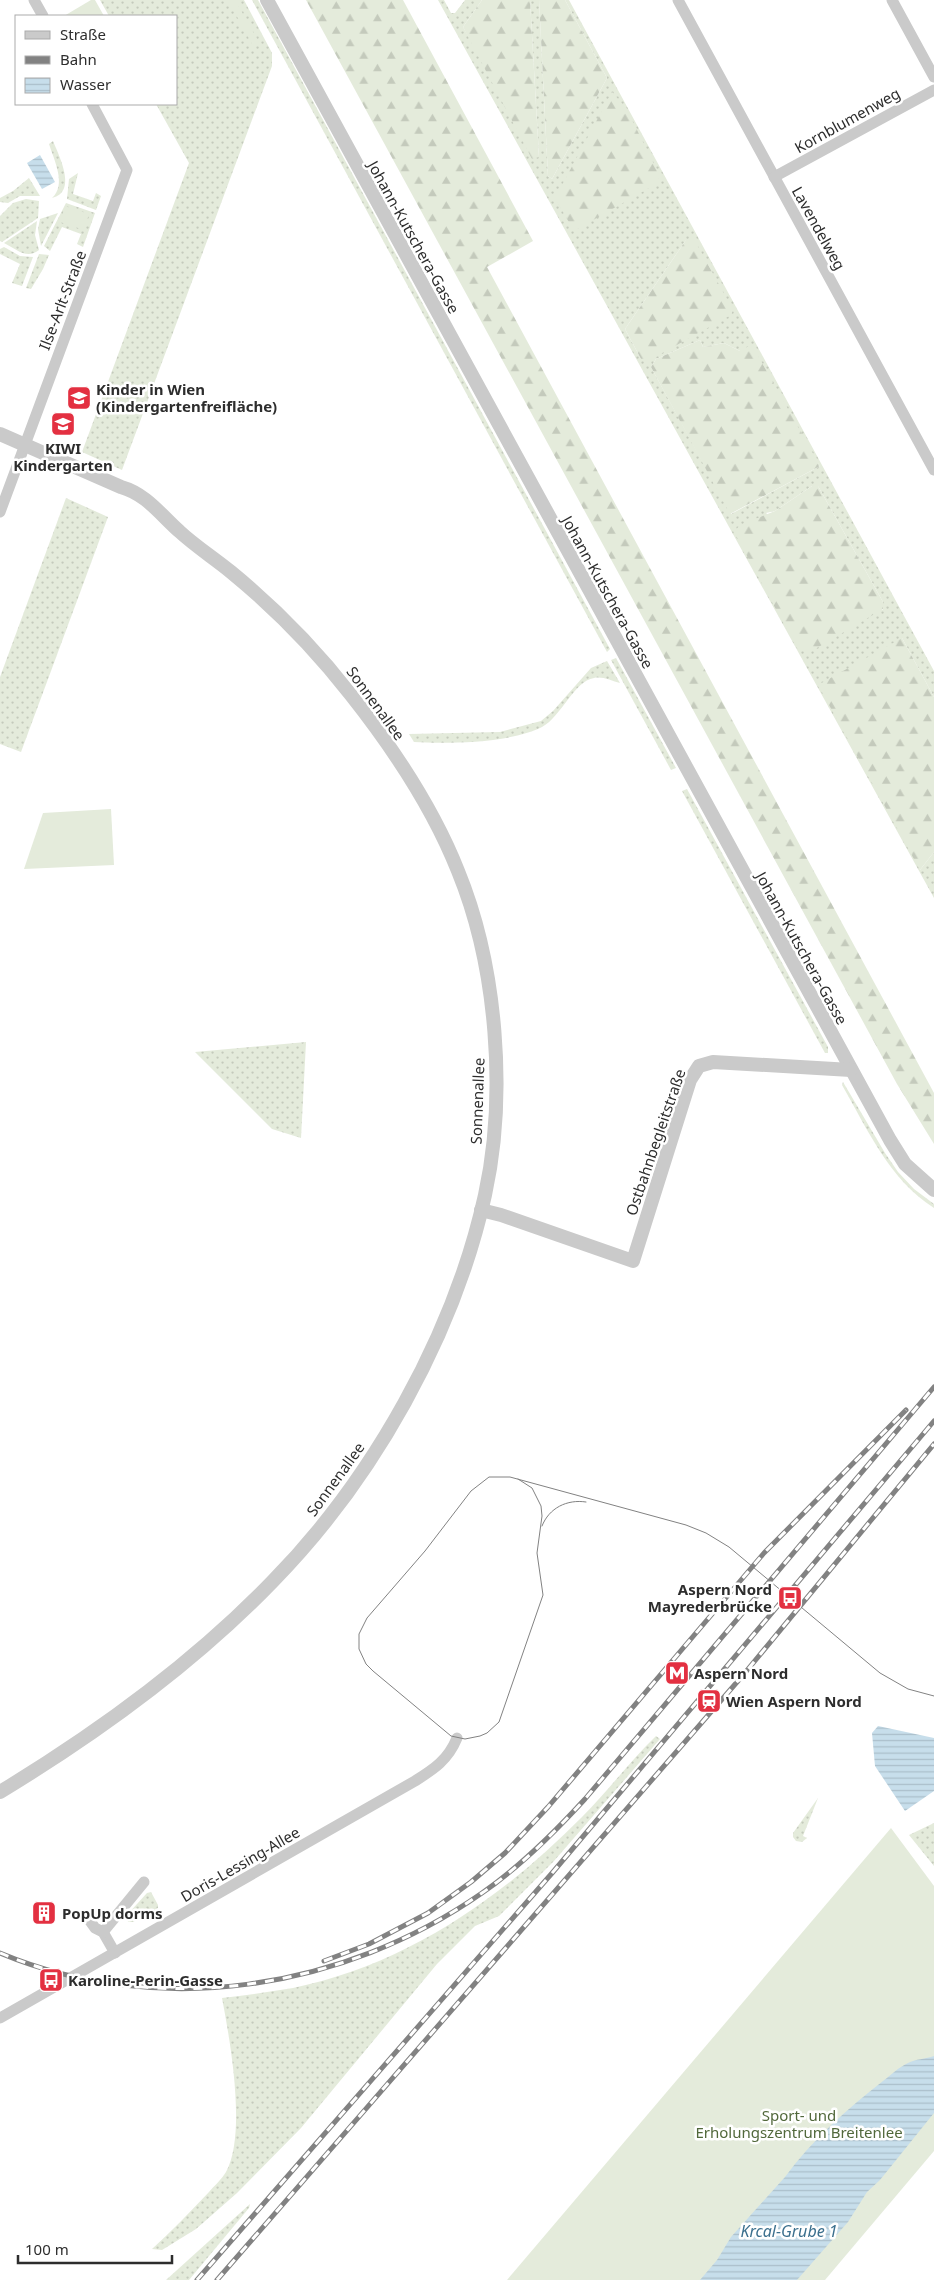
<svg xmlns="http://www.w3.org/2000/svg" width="934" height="2280" font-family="'Noto Sans',sans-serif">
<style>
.grass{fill:url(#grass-dots);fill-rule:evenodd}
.forest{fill:url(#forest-firs)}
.garden{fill:#e4ebdb}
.water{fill:url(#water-rules)}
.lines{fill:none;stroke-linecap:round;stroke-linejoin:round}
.minor{stroke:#cacaca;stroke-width:11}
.tertiary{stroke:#cacaca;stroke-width:14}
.tram{stroke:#828282;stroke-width:1}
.rail-casing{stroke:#828282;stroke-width:5}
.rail{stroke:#fff;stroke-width:3;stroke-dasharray:9;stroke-linecap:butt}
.labels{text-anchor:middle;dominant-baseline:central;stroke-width:5;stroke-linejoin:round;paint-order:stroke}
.street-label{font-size:15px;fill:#2d2d2d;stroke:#fff}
.poi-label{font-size:15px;font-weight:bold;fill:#2d2d2d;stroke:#fff;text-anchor:start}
.park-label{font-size:15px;fill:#51683b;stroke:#fff}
.water-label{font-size:16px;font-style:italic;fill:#3c708e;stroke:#fff}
</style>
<defs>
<pattern id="grass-dots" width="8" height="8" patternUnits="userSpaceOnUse" patternTransform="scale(1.25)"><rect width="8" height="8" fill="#e4ebdb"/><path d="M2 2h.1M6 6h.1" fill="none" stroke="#c4cabc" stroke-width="1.8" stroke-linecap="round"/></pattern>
<pattern id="forest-firs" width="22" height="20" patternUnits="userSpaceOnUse" patternTransform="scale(1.25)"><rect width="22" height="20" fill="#e4ebdb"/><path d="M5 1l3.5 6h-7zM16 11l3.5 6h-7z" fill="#c4cabc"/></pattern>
<pattern id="water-rules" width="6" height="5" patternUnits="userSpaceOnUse" patternTransform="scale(1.25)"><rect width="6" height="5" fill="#c7deeb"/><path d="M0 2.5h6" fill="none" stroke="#abbfca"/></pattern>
</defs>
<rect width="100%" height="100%" fill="#fff"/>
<!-- grass -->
<g class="grass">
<path d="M100,0H244L272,53V66L122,470L82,452L189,163L156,104H176V16H109Z"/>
<path d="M252,0H258L610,649L607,652Z"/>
<path d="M438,0H444L451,13H455L465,0H482L463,27L539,157L530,0H539L548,176L552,179L607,78L565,0H569L934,671V697L902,638L920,870L934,852V898ZM686,240L641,359L625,329ZM700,340L703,347L724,343L740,351L820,466L731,514L651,367L656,359ZM812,486H818L883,602V610L766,513L775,511Z"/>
<path d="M53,141C59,156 78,192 52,198C67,185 54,160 49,144Z"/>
<path d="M78,173L73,194L93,201L96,193L101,196L96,210L67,199L69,179Z"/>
<path d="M29,178L40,196H20L8,203L0,202V198L13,191Z"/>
<path d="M26,199L39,201L38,218L2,242L0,241V216L13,203Z"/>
<path d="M66,203L95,213L83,247L77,244L81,234L62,227L50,251L44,246Z"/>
<path d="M58,213L41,246L38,229L40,219Z"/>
<path d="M37,221L35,235L39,250C27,260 16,249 4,243Z"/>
<path d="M4,247L20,256L33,257L22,286L12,283L20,264L0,254V249Z"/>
<path d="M39,254L49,255L43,269L31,289L26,288Z"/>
<path d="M66,498L108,517L21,752L0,744V677Z"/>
<path d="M616,658L676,768L671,770L611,660Z"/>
<path d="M607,661L620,683C612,681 602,676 594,678C574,681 561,717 542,727C511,743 448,744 414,742L409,734L500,732L541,721L553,711L591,668Z"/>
<path d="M687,789L828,1047V1053H825L682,791Z"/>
<path d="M306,1042L301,1138L272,1129L195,1052Z"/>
<path d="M843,1082L885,1153L898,1172L914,1189L934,1204V1208C889,1179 868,1130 842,1085Z"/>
<path d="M656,1736L660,1739L554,1861L499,1916L475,1926L437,1964L301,2128L237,2193L196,2229L162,2250L152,2249C172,2231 190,2212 209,2192C214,2186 222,2179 226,2172C247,2134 230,2040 222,1998C246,1995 270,1992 293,1988C406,1965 503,1897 582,1817C608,1791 630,1761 656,1736Z"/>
<path d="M818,1798L803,1836L807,1838L802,1842L796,1841L793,1837V1833Z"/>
<path d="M934,1823V1866L909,1835Z"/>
<path d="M151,1892L158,1905V1908L133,1922H128L127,1915L147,1893Z"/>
<path d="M250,2204L249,2208L189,2280H166Z"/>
</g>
<!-- forest -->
<g class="forest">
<path d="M306,0H403L533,241L487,267L934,1093V1144L897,1084Z"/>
<path d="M482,0H530L539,157L532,159L463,27Z"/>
<path d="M539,0H565L607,78L552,179L548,176Z"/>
<path d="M612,92L626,108L660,176L656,184L574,231L555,198Z"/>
<path d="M686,240L695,241L733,310L731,315L646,362L641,359L625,329Z"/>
<path d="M700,340L703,347L724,343L740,351L749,346L756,352L820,466L730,514L651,367L656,359Z"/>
<path d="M812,486H818L883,602V609L810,652L798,650L734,532L740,525L775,511Z"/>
<path d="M902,638L934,697V852L920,870L818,685Z"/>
</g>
<!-- garden -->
<g class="garden">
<path d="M91,0H95L104,16H64Z"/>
<path d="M228,0H235L260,44H252Z"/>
<path d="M65,206L89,214L84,230L60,222Z"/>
<path d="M111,809L114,865L24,869L43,813Z"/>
<path d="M891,1828L934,1886V2151L825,2280H507Z"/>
</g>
<!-- water -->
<g class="water">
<path d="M40,155L55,182L42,189L27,163Z"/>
<path d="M878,1726L934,1738V1791L905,1811L875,1766L872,1733Z"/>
<path d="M934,2056V2113L880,2180L867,2192L848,2222L797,2280H700L717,2260L731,2237L785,2177C811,2141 847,2109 883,2081C891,2075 899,2067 908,2063C915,2059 926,2059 934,2056Z"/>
</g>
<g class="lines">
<!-- minor -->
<g class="minor">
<path d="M34,0L43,16"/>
<path d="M678,0L934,470"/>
<path d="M892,0L934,77"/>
<path d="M774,177L934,90"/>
<path d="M0,512L127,170L92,104"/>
<path d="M90,1921L95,1928L103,1932L115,1953"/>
<path d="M103,1932L144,1882"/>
<path d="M0,2018L415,1781C434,1769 448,1760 457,1738"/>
</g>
<!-- tertiary -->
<g class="tertiary">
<path d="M267,0L890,1140L905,1164L934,1190"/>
<path d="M0,434L121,487C146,494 160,514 179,531C195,546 214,558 231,572C275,608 316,650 351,695C393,748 433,808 458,871C497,966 507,1095 485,1195C454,1335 373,1479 273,1581C193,1664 99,1732 0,1792"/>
<path d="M481,1210L501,1215L633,1261L690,1080L699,1066L713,1062L851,1070"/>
</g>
<!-- tram -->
<g class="tram">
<path d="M518,1479L532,1488L541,1506L542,1516L537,1553L543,1595L499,1722L487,1733L480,1736L465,1739L451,1736L373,1671L366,1664L359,1649V1634L367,1618L425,1551L471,1491L489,1477H510L686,1525L706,1533L729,1547L880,1673L908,1689L934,1696"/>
<path d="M542,1526C549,1508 567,1499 586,1502"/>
</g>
<defs>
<g id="rail">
<path d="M0,1953C159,2019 343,1990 482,1893C521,1866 554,1833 585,1799L934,1387"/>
<path d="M324,1961L369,1944L428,1913L471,1882L505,1853L548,1807L764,1553L906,1410"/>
<path d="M197,2280L553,1872L934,1421"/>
<path d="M217,2280L744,1674L934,1444"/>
</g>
</defs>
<!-- rail casing -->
<use href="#rail" class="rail-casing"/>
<!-- rail -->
<use href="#rail" class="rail"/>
</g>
<!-- icons -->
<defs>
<symbol id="school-square" viewBox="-11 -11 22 22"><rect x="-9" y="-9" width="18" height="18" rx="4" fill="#e33041" stroke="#fff"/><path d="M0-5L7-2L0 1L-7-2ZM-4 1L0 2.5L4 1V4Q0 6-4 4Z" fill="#fff"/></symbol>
<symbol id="bus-square" viewBox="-11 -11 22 22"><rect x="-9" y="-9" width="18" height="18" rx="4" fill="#e33041" stroke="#fff"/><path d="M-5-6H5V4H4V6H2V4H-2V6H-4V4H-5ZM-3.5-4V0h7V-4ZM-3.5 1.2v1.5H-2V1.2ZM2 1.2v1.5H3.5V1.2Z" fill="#fff"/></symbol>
<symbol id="metro-square" viewBox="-11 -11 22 22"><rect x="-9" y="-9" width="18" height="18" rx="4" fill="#e33041" stroke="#fff"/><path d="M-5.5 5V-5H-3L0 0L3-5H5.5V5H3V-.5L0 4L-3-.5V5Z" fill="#fff"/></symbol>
<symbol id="station-square" viewBox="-11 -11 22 22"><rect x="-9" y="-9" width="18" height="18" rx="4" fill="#e33041" stroke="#fff"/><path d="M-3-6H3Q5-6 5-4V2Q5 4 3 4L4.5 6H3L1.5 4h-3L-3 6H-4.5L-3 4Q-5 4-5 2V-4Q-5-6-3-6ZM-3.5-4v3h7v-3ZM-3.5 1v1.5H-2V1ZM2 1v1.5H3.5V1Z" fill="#fff"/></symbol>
<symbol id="building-square" viewBox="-11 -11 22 22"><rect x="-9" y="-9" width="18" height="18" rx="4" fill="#e33041" stroke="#fff"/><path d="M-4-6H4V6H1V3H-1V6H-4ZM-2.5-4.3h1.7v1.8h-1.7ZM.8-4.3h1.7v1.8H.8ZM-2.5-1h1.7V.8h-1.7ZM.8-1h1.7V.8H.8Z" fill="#fff"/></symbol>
</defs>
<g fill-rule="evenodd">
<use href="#school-square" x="65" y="384" width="28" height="28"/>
<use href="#school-square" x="49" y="410" width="28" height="28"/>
<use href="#bus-square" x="776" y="1584" width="28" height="28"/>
<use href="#metro-square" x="663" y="1659" width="28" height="28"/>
<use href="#station-square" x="695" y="1687" width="28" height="28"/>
<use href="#building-square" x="30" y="1899" width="28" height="28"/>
<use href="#bus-square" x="37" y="1966" width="28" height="28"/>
</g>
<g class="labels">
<!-- street labels -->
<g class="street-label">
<text transform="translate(847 120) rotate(-29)">Kornblumenweg</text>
<text transform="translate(819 228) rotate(61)">Lavendelweg</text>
<text transform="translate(414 237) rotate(61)">Johann-Kutschera-Gasse</text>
<text transform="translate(62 300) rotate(-69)">Ilse-Arlt-Straße</text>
<text transform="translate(608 592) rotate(61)">Johann-Kutschera-Gasse</text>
<text transform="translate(376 703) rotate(54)">Sonnenallee</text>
<text transform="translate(802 948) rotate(61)">Johann-Kutschera-Gasse</text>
<text transform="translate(477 1101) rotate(-88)">Sonnenallee</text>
<text transform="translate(655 1142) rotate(-71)">Ostbahnbegleitstraße</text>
<text transform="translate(335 1479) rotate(-54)">Sonnenallee</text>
<text transform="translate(240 1864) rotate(-30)">Doris-Lessing-Allee</text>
</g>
<!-- poi labels -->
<g class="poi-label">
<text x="96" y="389">Kinder in Wien<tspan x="96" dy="17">(Kindergartenfreifläche)</tspan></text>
<text x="63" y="448" text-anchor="middle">KIWI<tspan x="63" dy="17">Kindergarten</tspan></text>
<text x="772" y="1589" text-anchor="end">Aspern Nord<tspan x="772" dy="17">Mayrederbrücke</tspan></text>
<text x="694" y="1673">Aspern Nord</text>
<text x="726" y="1701">Wien Aspern Nord</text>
<text x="62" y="1913">PopUp dorms</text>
<text x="68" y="1980">Karoline-Perin-Gasse</text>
</g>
<!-- park labels -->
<g class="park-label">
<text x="799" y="2115">Sport- und<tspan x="799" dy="17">Erholungszentrum Breitenlee</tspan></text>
</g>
<!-- water labels -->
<g class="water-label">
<text x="789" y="2231">Krcal-Grube 1</text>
</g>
</g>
<!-- legend -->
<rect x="15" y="15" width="162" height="90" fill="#ffffff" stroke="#ababab"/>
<rect x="25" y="31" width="25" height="8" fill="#cacaca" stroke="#ababab"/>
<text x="60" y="40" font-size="15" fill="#2d2d2d">Straße</text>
<rect x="25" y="56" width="25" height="8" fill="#828282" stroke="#ababab"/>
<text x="60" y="65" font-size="15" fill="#2d2d2d">Bahn</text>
<rect x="25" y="78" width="25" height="15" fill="url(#water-rules)" stroke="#ababab"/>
<text x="60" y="90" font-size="15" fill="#2d2d2d">Wasser</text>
<!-- scale -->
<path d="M18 2255v8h154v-8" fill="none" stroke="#2d2d2d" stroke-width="2.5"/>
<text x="25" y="2255" font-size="15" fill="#2d2d2d" stroke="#ffffff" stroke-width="4" paint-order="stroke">100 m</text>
</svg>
